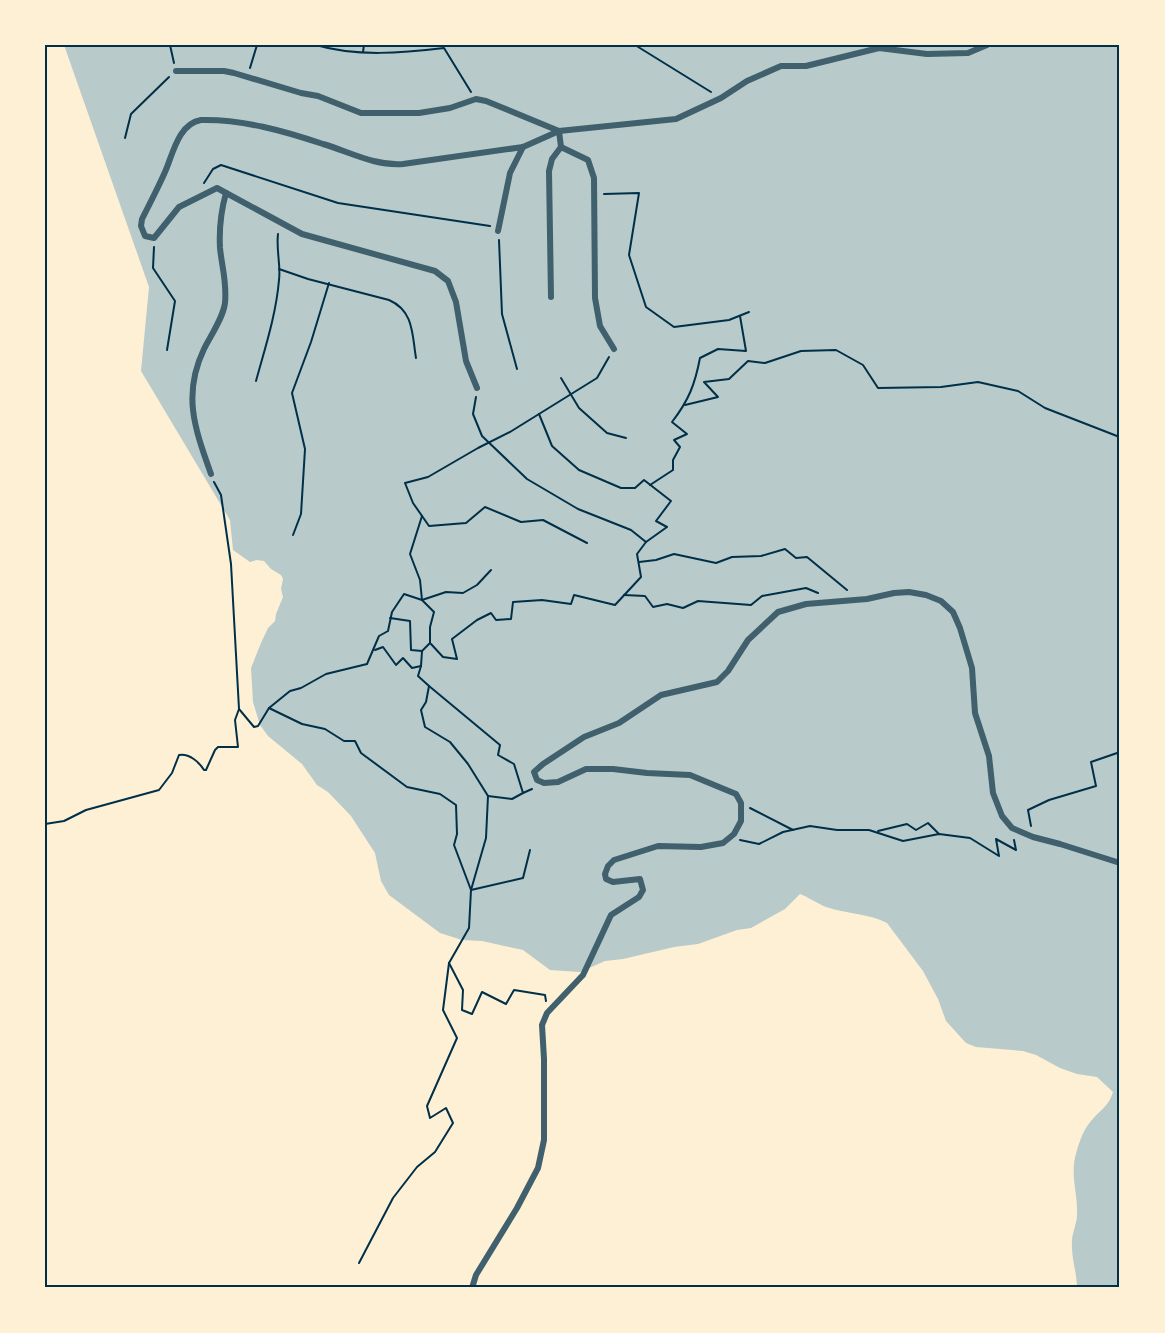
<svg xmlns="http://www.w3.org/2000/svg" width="1165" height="1333" font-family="Commissioner,sans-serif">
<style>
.green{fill:#b9caca}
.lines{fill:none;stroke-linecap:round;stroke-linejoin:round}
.path{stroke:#003049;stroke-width:2}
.minor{stroke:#3f606c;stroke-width:6}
.neatline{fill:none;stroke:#003049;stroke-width:2}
</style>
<rect width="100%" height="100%" fill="#fdf0d5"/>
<!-- green -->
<path class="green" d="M64,45H1120V1288H1077C1077,1272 1071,1258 1072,1242C1072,1232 1077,1224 1077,1215C1078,1191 1069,1175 1077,1150C1080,1140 1084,1129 1091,1121C1100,1110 1109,1106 1113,1092L1097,1077L1077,1074L1060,1068L1036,1055L1023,1051L976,1047L966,1043L946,1021L938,999L923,971L887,923C868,913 846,914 826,907C817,903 808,897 800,894L785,909L751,928L737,930L698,944L674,947L623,959L605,961L580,972L550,970L523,950L482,941L462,940L440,933L389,895L381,881L375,853L351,816L328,792L317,785L302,764L268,736L260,725L253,702L251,668L261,643L268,628L275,621L276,614L283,597L281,589L283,579L281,575L271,569L264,561L257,560L250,562L233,550L230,520L141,371L149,287Z"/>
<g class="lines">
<!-- path -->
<g class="path">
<path d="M170,45L174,63"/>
<path d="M316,45C356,57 403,53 444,48L471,92"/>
<path d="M635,45L711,92"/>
<path d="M363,52L364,45"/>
<path d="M250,68L257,45"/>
<path d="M125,138L131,114L169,77"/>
<path d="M204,183L213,169L221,165L338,203L490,226"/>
<path d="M604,194L639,193L629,255L646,307L674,327L729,320L749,312"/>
<path d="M499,240L502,314L517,369"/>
<path d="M154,247L153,268L175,301L167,350"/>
<path d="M279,269L308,279L389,300C414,311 412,334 416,358"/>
<path d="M561,378L579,408L607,433L626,438"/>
<path d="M256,381C265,348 276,315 279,280C281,265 276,250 278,234"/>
<path d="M685,405L718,397L704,382L729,379L748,361L765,363L801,351L836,350L863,365L878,388L941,387L978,382L1018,391L1045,408L1117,436L1120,439"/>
<path d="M539,414L552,446L579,470L621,488H635L644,480L671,501L656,521L667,527L646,542"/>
<path d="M650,485L673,470V460L680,447L674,440L687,434L672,422C689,400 695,384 700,358L718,349L746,351L740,316"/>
<path d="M293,535L301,514L305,449L292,393L311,342L329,283"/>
<path d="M587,543L543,520L521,522L485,507L466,523L429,526L413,503L405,483L428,477L478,448L510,432L597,378L609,357"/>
<path d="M639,562L656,560L674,554L716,563L732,557L761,556L785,549L796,558L807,557L847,590"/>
<path d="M491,570L477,585L463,593L446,592L422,600L404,594L392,612L388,631L379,636L367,664L326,674L301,688L290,691L269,708L302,724L325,729L344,741H355L361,753L407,787L440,794L456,805L457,834L454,845L471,890L523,878L530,850"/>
<path d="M624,595L645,596L653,607L667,604L683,608L698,601L751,605L762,596L806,588L818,593"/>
<path d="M390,618L410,621L411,650L422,651"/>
<path d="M431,644L443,657L457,659L452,639L477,620L491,613L496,620L511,619L513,602L542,600L571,604L574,595L615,605L641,577L637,554L646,542L631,530L578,509L527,479L482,436L473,414L476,397"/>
<path d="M375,650L383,647L396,665L403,658L412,668L421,666"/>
<path d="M429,686L500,745L498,755L514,764L523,793L532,789"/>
<path d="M239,709L254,727L258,726L269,708"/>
<path d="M1120,736L1118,738L1120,748"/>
<path d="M488,796L512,799L523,793"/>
<path d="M750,808L793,830"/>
<path d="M45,824L64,821L86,810L159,790L172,773L179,755C189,753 199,762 204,770H206L215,750L218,747H238L235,720L239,709L231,564L221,495L214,482"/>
<path d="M1031,826L1028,810L1049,800L1096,786L1091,762L1120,752"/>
<path d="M878,831L907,824L916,830L928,823L939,834"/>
<path d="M740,840L759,844L783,832L810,826L837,830H869L903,841L939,834L970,838L999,856L996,839L1016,850L1014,840"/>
<path d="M449,963L463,990L462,1010L472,1014L482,992L506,1004L514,990L545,995L546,1001"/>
<path d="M359,1263L393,1198L417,1167L435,1152L453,1123L446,1108L430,1118L427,1106L457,1038L443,1010L449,963L469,928L471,890L486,838L488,796L468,764L450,742L425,727L421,710L426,702L429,686L418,676L421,666L422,651L430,643V627L434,612L422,600L420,580L410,554L422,516"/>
</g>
<!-- minor -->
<g class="minor">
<path d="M176,71H224L234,73L301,93L318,96L361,113H419L450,108L476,99L486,101L559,131L561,147"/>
<path d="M498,231L510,173L523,147"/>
<path d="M551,297L549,171L552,159L561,147L588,160L594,178L595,298L600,326L614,349"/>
<path d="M477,388L466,361L456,302L448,281L435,271L302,234L217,188L179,207L154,238L145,236L141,226L142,219C150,203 158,188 165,172C173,154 178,124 201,120C242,119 284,131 323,144C350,152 374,166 403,164L523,147L559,131L676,119L721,98L747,81L781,66H806L879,48L927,54L968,53L987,45"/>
<path d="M211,474C195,429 182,395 204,349C211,335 223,318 225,303C227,282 222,268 220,248C219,230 221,211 226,193"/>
<path d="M472,1288L476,1275L517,1208L538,1168L544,1140V1059L542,1025L547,1013L583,975L611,915L639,897L643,890L640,879L613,882L606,879L605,874L608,866L614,860L658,846L701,847L723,843L734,834L741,821V803L736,794L690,775L647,773L613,769H586L558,782L544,783L537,780L534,772L543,764L584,737L619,723L661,695L717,682L728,671L748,640L778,612L806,604L867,599L894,593L909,592L926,595L941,601L953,612L960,628L972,668L975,713L989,756L993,793L1002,816L1012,828L1033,837L1060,844L1120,863"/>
</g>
</g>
<!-- border -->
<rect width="1165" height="1333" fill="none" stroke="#fdf0d5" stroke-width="93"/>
<rect x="46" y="46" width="1072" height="1240" class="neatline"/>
</svg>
